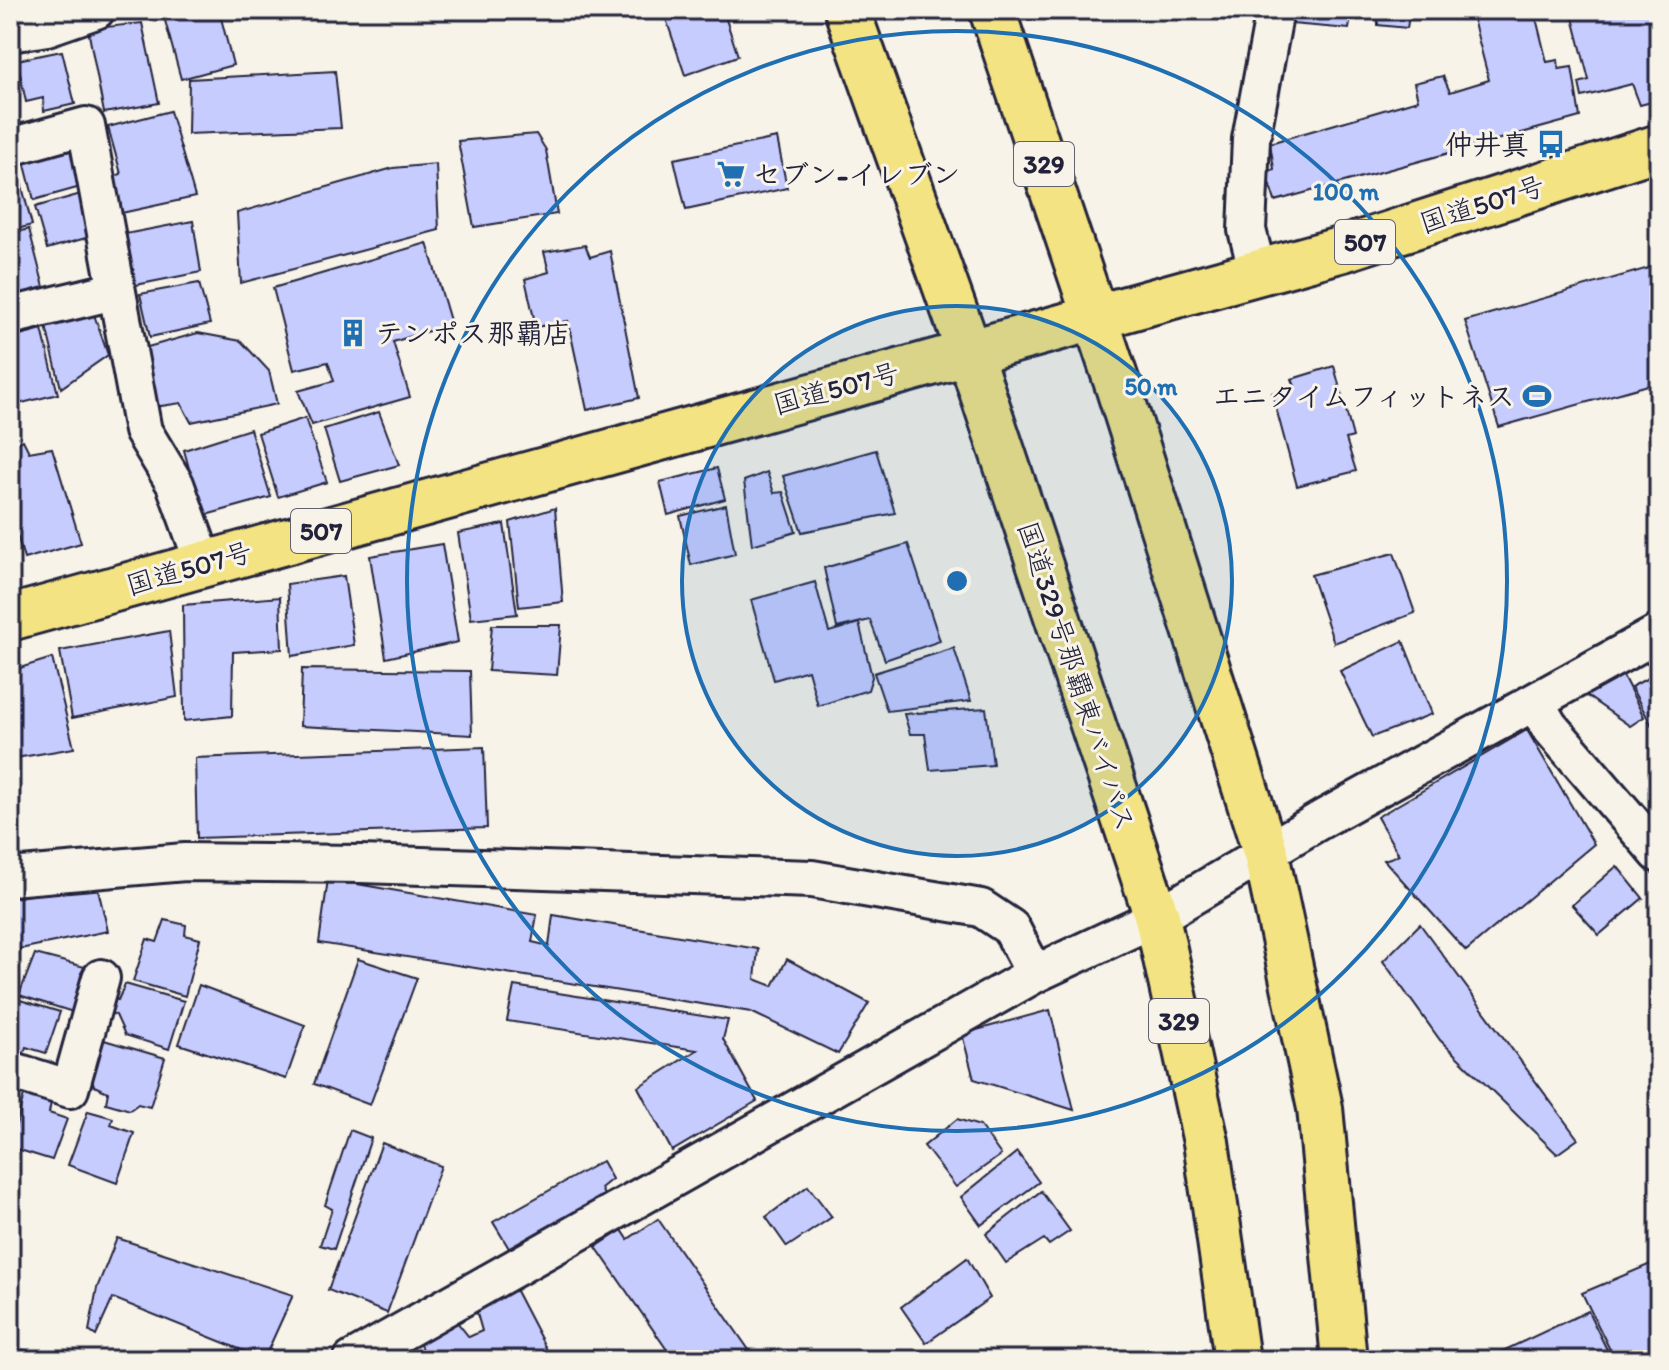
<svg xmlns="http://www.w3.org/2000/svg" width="1669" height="1370" font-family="Itim,'Klee One',sans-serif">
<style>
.building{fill:#c6ccfe;stroke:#22223b;stroke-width:2}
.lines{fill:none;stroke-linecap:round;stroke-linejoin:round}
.street-casing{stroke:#22223b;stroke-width:42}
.highway-casing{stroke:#22223b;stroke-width:50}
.street{stroke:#f7f3e8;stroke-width:36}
.highway{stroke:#f4e382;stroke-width:44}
.ring{fill:none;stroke:#1f6fb2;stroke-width:4}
.labels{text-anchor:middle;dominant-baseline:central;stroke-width:6;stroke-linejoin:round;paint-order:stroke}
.shield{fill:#f7f3e8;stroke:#62616f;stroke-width:2}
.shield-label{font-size:26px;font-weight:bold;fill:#22223b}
.poi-label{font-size:28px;font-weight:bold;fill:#22223b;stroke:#f7f3e8;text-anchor:end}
.street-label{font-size:28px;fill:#22223b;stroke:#f7f3e8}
.centre{fill:#1f6fb2;stroke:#f7f3e8;stroke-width:4}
.ring-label{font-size:24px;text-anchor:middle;font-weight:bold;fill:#1f6fb2;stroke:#f7f3e8;stroke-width:6;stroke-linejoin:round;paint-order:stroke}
</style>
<rect width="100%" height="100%" fill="#f7f3e8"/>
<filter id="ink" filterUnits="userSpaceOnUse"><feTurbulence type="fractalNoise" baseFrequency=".0125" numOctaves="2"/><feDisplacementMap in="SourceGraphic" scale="16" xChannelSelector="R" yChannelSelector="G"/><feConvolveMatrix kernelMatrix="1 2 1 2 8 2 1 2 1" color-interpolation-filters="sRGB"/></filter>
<g filter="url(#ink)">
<!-- building -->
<g class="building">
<path d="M186,10H219L233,65L181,79L164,17Z"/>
<path d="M663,10H723L738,56L685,75Z"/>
<path d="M1294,10H1410L1407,28L1378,25V13L1352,11L1349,29L1292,24Z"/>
<path d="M1489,10H1534L1547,62L1558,60L1559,69L1572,67L1580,117L1275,201L1266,173L1274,169L1270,143L1418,100L1414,83L1443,76L1450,92L1489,80L1472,15Z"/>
<path d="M1571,10H1659V100L1640,105L1632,84L1582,97L1579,83L1589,80Z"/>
<path d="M142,23L159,103L104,113L88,29Z"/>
<path d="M62,51L75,104L44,111L43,98L26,102L17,60Z"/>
<path d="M335,71L341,128L188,134L189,79Z"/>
<path d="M170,111L195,197L117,214L110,178L121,174L108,127Z"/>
<path d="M536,134L546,150L557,214L474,227L458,141Z"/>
<path d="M777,138L787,188L686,210L674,159Z"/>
<path d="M74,145L84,186L34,200L23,157Z"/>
<path d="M436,164L439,230L241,283L237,213L393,168Z"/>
<path d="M18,171L32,225L10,231V173Z"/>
<path d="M81,194L93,236L47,249L35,207Z"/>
<path d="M193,221L201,272L131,286L120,235Z"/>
<path d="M29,229L44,287L10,297V234Z"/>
<path d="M427,243L451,324L393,342L410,397L312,425L298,391L334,381L328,362L294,370L273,288Z"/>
<path d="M585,245L590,257L610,251L639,398L587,410L568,321L536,327L525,279L549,272L544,252Z"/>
<path d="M1659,265V382L1499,427L1465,321Z"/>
<path d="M199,283L210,324L150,337L140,294Z"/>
<path d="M90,303L108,355L61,388L44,318Z"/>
<path d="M42,329L58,394L10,406V338Z"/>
<path d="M198,333L241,341L269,371L277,404L191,422L181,403L154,407L144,348Z"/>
<path d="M1334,366L1353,437L1346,439L1356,471L1297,486L1272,393L1295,386L1292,379Z"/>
<path d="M379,412L399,465L340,481L324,429Z"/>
<path d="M305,418L327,482L278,497L258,433Z"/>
<path d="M250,429L271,497L202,516L184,450Z"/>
<path d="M23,440L29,452L52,448L81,543L24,559L10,510V446Z"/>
<path d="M876,450L895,513L802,532L783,476Z"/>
<path d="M717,468L725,499L668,515L660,482Z"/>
<path d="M767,472L774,493L783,492L796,532L752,545L744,481Z"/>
<path d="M726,505L735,554L691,565L680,516Z"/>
<path d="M555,508L563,602L519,607L510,522Z"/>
<path d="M504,524L517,614L471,619L458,533Z"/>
<path d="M442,544L458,642L386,658L370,556Z"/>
<path d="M908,544L940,641L885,660L870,620L837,628L824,568Z"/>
<path d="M1394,553L1415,613L1334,643L1311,575Z"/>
<path d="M344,576L354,645L292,656L287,584Z"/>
<path d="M815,582L829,632L859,623L872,677L868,690L818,706L808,670L774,680L751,600Z"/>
<path d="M280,597L282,649L233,652L232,716L184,721L183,605Z"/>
<path d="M492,625H561L557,675L488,671Z"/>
<path d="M169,631L177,697L72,718L60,651Z"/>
<path d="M1403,641L1432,714L1372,737L1340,671Z"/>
<path d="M954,648L971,701L887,711L874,673Z"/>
<path d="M52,658L74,748L10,759V671Z"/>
<path d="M302,669L470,671L472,735L300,726Z"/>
<path d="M1620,670L1644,717L1630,726L1581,692Z"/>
<path d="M1659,672V726H1652L1631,687Z"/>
<path d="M986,708L993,765L930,770L925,734H910L904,714Z"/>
<path d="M1527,730L1594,844L1466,951L1384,860L1399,855L1377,817Z"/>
<path d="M484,747L487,828L197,838L195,758Z"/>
<path d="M1617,866L1643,898L1599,935L1572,905Z"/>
<path d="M328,879L537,915L532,942L549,946L553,915L758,949L755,979L773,986L787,959L869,1003L838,1054L751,1012L319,943Z"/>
<path d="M96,881L108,931L10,951V899Z"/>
<path d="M165,920L186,925L185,935L200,939L185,996L133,981L147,939L157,942Z"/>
<path d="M1420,924L1578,1139L1557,1154L1440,1040L1383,961Z"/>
<path d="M35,954L85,967L81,973L86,976L73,1012L19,995Z"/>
<path d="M358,959L417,978L370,1105L314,1084Z"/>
<path d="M125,984L184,1001L169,1049L125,1035L116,1015L101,1010L106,997L118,1000Z"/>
<path d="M199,985L305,1025L286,1079L179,1044Z"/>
<path d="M514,986L728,1020L723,1039L757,1101L672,1151L638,1087L697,1050L507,1021Z"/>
<path d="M10,997L60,1012L46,1053L26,1047L21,1062L10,1058Z"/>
<path d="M1050,1010L1074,1110L974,1079L962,1034Z"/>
<path d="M104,1040L165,1058L150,1107L138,1104L130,1110L106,1103L108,1092L94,1086L89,1065L97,1063Z"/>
<path d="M26,1088L52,1097L49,1113L67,1119L52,1160L10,1147Z"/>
<path d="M88,1111L113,1118L111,1125L134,1133L117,1183L68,1165Z"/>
<path d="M957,1119L980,1126L1001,1155L956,1187L924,1146Z"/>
<path d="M350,1130L371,1138L334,1249L320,1245L332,1209L325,1205Z"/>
<path d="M382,1143L441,1166L387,1313L328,1290Z"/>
<path d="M1017,1152L1039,1182L981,1225L961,1197Z"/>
<path d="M602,1161L612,1179L601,1188L605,1198L510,1250L493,1222Z"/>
<path d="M808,1186L832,1217L787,1247L766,1217Z"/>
<path d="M1041,1191L1070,1231L1049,1245L1044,1239L1006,1263L986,1234Z"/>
<path d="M658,1219L756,1360H674L596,1247L622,1230L628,1239Z"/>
<path d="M117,1238L293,1295L264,1359L113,1298L96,1336L89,1331L97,1288Z"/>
<path d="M967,1258L990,1298L926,1343L901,1307Z"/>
<path d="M1653,1263L1659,1270V1346L1628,1360H1615L1582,1293Z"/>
<path d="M515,1289L552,1360H426L419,1342L457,1322L469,1337L482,1331L476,1310Z"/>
<path d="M1588,1311L1612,1360H1489L1488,1358Z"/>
<path d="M12,1347L62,1360H10Z"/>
</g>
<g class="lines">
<defs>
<g id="street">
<path d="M10,33L47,27L96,10"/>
<path d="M10,147L86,126L143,431L175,484L204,564"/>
<path d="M1258,273L1247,230L1251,139L1275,10"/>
<path d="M10,316L114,291"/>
<path d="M1535,702L1549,726L1659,854"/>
<path d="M10,877L185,862L361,864L812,879L981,908L1011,928L1035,974"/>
<path d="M10,1070L70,1089L101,978"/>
<path d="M352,1360L1035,974L1157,917L1324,818L1659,633"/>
</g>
<g id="highway">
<path d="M847,10L969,352L1157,917L1206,1142L1237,1360"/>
<path d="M992,10L1117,383L1266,854L1320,1108L1344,1360"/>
<path d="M10,618L1343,249L1659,147"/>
</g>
</defs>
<!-- street casing -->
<use href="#street" class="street-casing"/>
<!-- highway casing -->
<use href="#highway" class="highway-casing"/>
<!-- street -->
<use href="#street" class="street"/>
<!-- highway -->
<use href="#highway" class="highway"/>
</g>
</g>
<!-- distance rings -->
<circle cx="957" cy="581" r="275" fill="#1f6fb2" fill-opacity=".12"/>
<g class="ring">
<circle cx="957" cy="581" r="275"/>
<circle cx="957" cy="581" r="550"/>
</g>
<!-- icons -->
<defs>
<symbol id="bus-bare" viewBox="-9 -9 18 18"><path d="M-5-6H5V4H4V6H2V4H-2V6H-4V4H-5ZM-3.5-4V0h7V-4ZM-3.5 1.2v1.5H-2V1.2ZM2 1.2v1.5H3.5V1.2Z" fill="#1f6fb2" stroke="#f7f3e8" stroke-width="2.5" paint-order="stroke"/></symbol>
<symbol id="supermarket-bare" viewBox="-9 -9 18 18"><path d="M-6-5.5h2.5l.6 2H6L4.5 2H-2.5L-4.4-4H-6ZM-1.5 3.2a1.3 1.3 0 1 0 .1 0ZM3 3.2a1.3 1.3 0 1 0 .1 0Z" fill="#1f6fb2" stroke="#f7f3e8" stroke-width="2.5" paint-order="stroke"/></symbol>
<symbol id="building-bare" viewBox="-9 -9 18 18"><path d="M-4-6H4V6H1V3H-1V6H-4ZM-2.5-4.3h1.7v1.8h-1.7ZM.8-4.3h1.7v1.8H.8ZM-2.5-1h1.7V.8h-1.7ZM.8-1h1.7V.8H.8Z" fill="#1f6fb2" stroke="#f7f3e8" stroke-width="2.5" paint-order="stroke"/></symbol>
<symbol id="stadium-bare" viewBox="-9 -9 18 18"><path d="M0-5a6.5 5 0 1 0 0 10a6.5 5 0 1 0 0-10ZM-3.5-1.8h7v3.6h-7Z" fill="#1f6fb2" stroke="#f7f3e8" stroke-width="2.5" paint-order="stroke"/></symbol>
</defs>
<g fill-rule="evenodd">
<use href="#bus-bare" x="1531" y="124" width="40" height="40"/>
<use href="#supermarket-bare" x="711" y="154" width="40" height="40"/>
<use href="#building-bare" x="333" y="313" width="40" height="40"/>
<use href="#stadium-bare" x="1517" y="376" width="40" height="40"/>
</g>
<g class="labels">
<!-- shield labels -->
<g class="shield">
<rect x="1014" y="142" width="60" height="44" rx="6"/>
<rect x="1335" y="220" width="60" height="44" rx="6"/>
<rect x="291" y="509" width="60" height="44" rx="6"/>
<rect x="1149" y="999" width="60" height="44" rx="6"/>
</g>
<g class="shield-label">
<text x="1044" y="164">329</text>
<text x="1365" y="242">507</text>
<text x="321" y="531">507</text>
<text x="1179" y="1021">329</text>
</g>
<!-- poi labels -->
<g class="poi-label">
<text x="1529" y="144">仲井真</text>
<text x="753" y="174" text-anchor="start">セブン-イレブン</text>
<text x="375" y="333" text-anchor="start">テンポス那覇店</text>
<text x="1515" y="396">エニタイムフィットネス</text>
</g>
<!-- street labels -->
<g class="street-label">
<text transform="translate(1482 204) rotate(-18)">国道507号</text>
<text transform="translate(836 388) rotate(-15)">国道507号</text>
<text transform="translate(189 568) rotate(-16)">国道507号</text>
<text transform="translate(1077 676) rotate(72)">国道329号那覇東バイパス</text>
</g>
</g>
<circle cx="957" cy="581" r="12" class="centre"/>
<g class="ring-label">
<text x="1346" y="200">100 m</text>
<text x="1151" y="395">50 m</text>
</g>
<!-- margin -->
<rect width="1669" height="1370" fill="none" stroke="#f7f3e8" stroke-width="40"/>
<rect x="20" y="20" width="1629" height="1330" fill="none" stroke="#22223b" stroke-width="3" filter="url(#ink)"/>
</svg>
